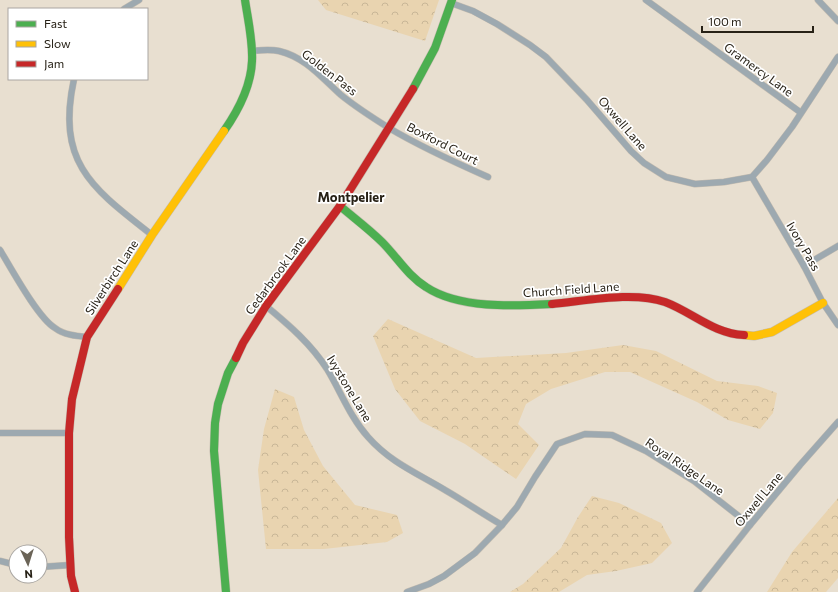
<svg xmlns="http://www.w3.org/2000/svg" width="838" height="592" font-family="Commissioner,sans-serif">
<style>
.forest{fill:url(#forest-crowns)}
.lines{fill:none;stroke-linecap:round;stroke-linejoin:round}
.street-casing{stroke:#c4bcb0;stroke-width:7}
.fast-casing{stroke:#c4bcb0;stroke-width:9}
.slow-casing{stroke:#c4bcb0;stroke-width:9}
.jam-casing{stroke:#c4bcb0;stroke-width:9}
.street{stroke:#9da9b0;stroke-width:6}
.fast{stroke:#4caf50;stroke-width:8}
.slow{stroke:#ffc107;stroke-width:8}
.jam{stroke:#c62828;stroke-width:8}
.labels{text-anchor:middle;dominant-baseline:central;stroke-width:3.5;stroke-linejoin:round;paint-order:stroke}
.street-label{font-size:12px;fill:#272116;stroke:#fff}
.neighbourhood-label{font-size:13px;font-weight:bold;fill:#272116;stroke:#fff}
</style>
<defs>
<pattern id="forest-crowns" width="20" height="18" patternUnits="userSpaceOnUse"><rect width="20" height="18" fill="#e9d4b0"/><path d="M2 6a3 3 0 1 1 6 0M12 15a3 3 0 1 1 6 0" fill="none" stroke="#c8b697"/></pattern>
</defs>
<rect width="100%" height="100%" fill="#e8dfd0"/>
<!-- forest -->
<g class="forest">
<path d="M318,0H439L425,41L326,10Z"/>
<path d="M388,319L476,358L566,353L623,345L656,351L717,381L758,386L777,393L773,413L760,429L728,420L697,402L630,372H605L551,389L526,404L518,424L539,445L516,479L465,444L420,421L395,389L373,336Z"/>
<path d="M275,389L294,397L304,430L323,466L355,505L397,515L403,533L387,542L324,549H266L258,470L264,429Z"/>
<path d="M592,496L619,503L661,523L672,543L652,563L616,571L587,575L559,592H510L523,584L561,548L578,517Z"/>
<path d="M838,498V578L826,592H767L792,552Z"/>
</g>
<g class="lines">
<defs>
<g id="street">
<path d="M646,0L800,112"/>
<path d="M818,0L838,21"/>
<path d="M451,3L473,11L497,24L530,45L546,57L587,100L631,151L644,163L666,177L695,184L724,182L752,177L767,160L792,127L838,57"/>
<path d="M124,9L139,0"/>
<path d="M252,51C261,50 270,49 279,51C305,57 322,78 341,95C356,107 373,118 389,128C421,147 454,162 488,177"/>
<path d="M74,79C56,163 92,188 152,235"/>
<path d="M752,177L804,266L823,303L838,325"/>
<path d="M0,250C11,268 38,318 55,328C64,335 76,336 87,337"/>
<path d="M804,266L838,246"/>
<path d="M266,306C289,325 311,344 327,369C341,392 350,417 368,437C391,463 417,473 445,490C464,501 483,514 502,525"/>
<path d="M0,433H69"/>
<path d="M0,561L16,565"/>
<path d="M40,567L70,565"/>
<path d="M407,592L429,584L444,576L475,553L502,525L517,507L535,477L557,444L585,434L612,435L646,451L694,481L750,525"/>
<path d="M697,592L750,525L800,465L838,422"/>
</g>
<g id="fast">
<path d="M413,89L435,48L452,0"/>
<path d="M224,131C238,111 251,86 252,61C253,41 248,20 245,0"/>
<path d="M340,206C354,218 369,229 382,242C397,257 408,276 426,287C459,309 514,306 552,304"/>
<path d="M226,592L214,451L215,423L218,404L228,373L236,358"/>
</g>
<g id="slow">
<path d="M118,289L152,235L224,131"/>
<path d="M744,335L754,336L772,332L823,303"/>
</g>
<g id="jam">
<path d="M552,304C586,301 633,291 665,302C692,312 714,334 744,335"/>
<path d="M236,358L243,343L266,306L340,206L413,89"/>
<path d="M75,592L71,576L69,537V433L72,399L87,337L118,289"/>
</g>
</defs>
<!-- street casing -->
<use href="#street" class="street-casing"/>
<!-- fast casing -->
<use href="#fast" class="fast-casing"/>
<!-- slow casing -->
<use href="#slow" class="slow-casing"/>
<!-- jam casing -->
<use href="#jam" class="jam-casing"/>
<!-- street -->
<use href="#street" class="street"/>
<!-- fast -->
<use href="#fast" class="fast"/>
<!-- slow -->
<use href="#slow" class="slow"/>
<!-- jam -->
<use href="#jam" class="jam"/>
</g>
<g class="labels">
<!-- street labels -->
<g class="street-label">
<text transform="translate(759 69) rotate(36)">Gramercy Lane</text>
<text transform="translate(330 72) rotate(38)">Golden Pass</text>
<text transform="translate(623 123) rotate(49)">Oxwell Lane</text>
<text transform="translate(443 143) rotate(27)">Boxford Court</text>
<text transform="translate(804 246) rotate(60)">Ivory Pass</text>
<text transform="translate(275 275) rotate(-54)">Cedarbrook Lane</text>
<text transform="translate(111 277) rotate(-57)">Silverbirch Lane</text>
<text transform="translate(571 289) rotate(-4)">Church Field Lane</text>
<text transform="translate(350 388) rotate(59)">Ivystone Lane</text>
<text transform="translate(685 466) rotate(34)">Royal Ridge Lane</text>
<text transform="translate(758 499) rotate(-50)">Oxwell Lane</text>
</g>
<!-- neighbourhood labels -->
<g class="neighbourhood-label">
<text x="351" y="197">Montpelier</text>
</g>
</g>
<!-- legend -->
<rect x="8" y="8" width="140" height="72" fill="#ffffff" stroke="#a9a6a2"/>
<rect x="16" y="21" width="20" height="6" fill="#4caf50" stroke="#a9a6a2"/>
<text x="44" y="28" font-size="12" fill="#272116">Fast</text>
<rect x="16" y="41" width="20" height="6" fill="#ffc107" stroke="#a9a6a2"/>
<text x="44" y="48" font-size="12" fill="#272116">Slow</text>
<rect x="16" y="61" width="20" height="6" fill="#c62828" stroke="#a9a6a2"/>
<text x="44" y="68" font-size="12" fill="#272116">Jam</text>
<!-- north arrow -->
<g transform="translate(28 564) rotate(176)"><circle r="19" fill="#ffffff" stroke="#a9a6a2"/>
<path d="M0-3L7 15L0 10L-7 15Z" fill="#6b6457"/>
<text y="-6" font-size="11" font-weight="bold" text-anchor="middle" fill="#272116">N</text>
</g>
<!-- scale -->
<path d="M702 26v6h111v-6" fill="none" stroke="#272116" stroke-width="2"/>
<text x="708" y="26" font-size="12" fill="#272116" stroke="#ffffff" stroke-width="3" paint-order="stroke">100 m</text>
</svg>
